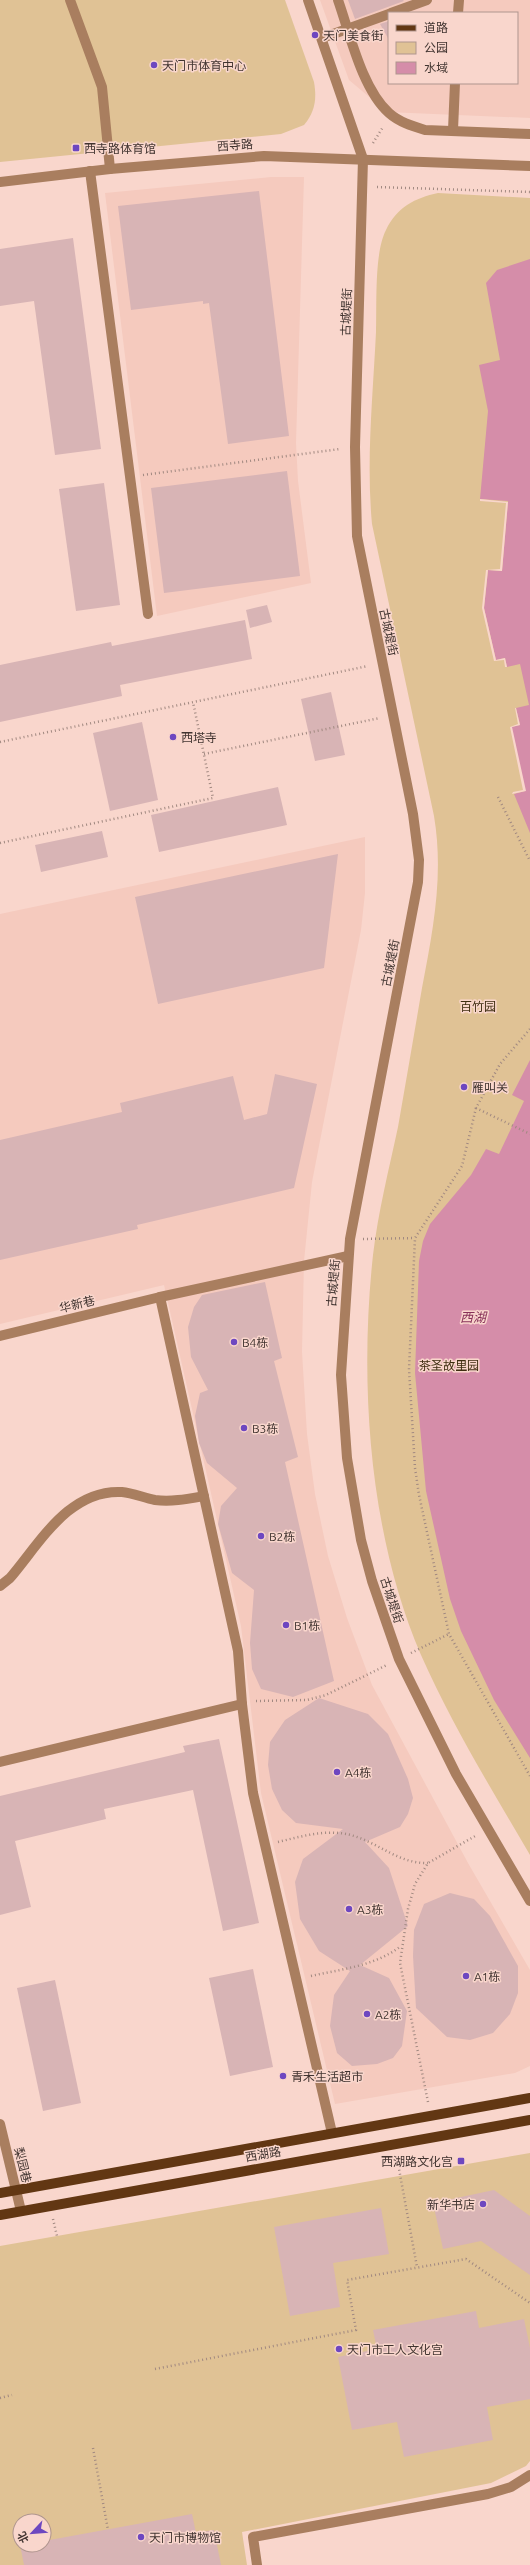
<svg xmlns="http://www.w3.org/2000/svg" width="530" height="2565" font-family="Ubuntu,'Noto Sans SC',sans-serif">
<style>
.built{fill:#f5cabe;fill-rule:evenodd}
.green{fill:#e0c295;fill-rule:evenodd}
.water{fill:#d58da9}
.pier{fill:#f9d6cc}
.building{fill:#d8b4b5}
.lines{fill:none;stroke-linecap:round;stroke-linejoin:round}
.path{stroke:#a18981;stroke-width:2.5;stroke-dasharray:1 3;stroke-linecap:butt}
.minor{stroke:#a97e5f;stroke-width:10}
.major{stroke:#623713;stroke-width:10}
.poi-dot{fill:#6d47c0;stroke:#f9d6cc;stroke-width:1.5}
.labels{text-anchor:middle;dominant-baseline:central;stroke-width:3;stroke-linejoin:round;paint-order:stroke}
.poi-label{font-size:12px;fill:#413430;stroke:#f9d6cc;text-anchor:start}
.street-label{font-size:12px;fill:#413430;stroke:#f9d6cc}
.park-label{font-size:12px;fill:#3e2d10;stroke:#f9d6cc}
.water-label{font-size:13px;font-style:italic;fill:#883259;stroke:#f9d6cc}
</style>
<rect width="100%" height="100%" fill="#f9d6cc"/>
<!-- built -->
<g class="built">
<path d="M320,0H530V118L387,112L349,80ZM389,13H517V83H389Z"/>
<path d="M271,177H304L296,443L298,481L311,583L157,616L105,193Z"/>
<path d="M365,837V893L361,930L312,1182L304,1261L302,1352L307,1434L315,1494L328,1556L347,1618L372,1685L468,1863L530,1970V2066L515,2073L335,2104L261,1793L241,1626L164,1285L0,1324V914Z"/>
</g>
<!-- green -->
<g class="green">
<path d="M0,0H285L314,82C317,99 315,112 304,125L281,134L0,162Z"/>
<path d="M438,193L530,198V1855C492,1790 452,1725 421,1655C369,1534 359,1384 373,1255C378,1212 389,1169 398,1127C406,1081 414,1035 422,988C433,930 444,875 434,816L372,524C366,461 373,395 376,332C377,305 374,253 386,230C397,207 415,198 438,193Z"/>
<path d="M530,2153V2461L526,2466L491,2483L242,2532L247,2565H0V2246ZM20,2521H44V2545H20Z"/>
</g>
<!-- water -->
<g class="water">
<path d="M530,259V833L514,794L525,791L511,727L520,725L516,708L529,705L520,664L507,667L505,658L496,660L484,608L488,570L502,571L508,501L480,499L488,411L479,365L500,360L486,283L497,270Z"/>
<path d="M530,1060V1758L494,1700L461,1631L450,1599L426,1491L415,1373L419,1261L423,1241L430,1224L471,1175L486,1149L499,1154L524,1101L512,1095Z"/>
</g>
<!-- pier -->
<g class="pier">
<path d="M480,499L508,502L502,571L488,570L484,608L496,660L505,658L507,667H505L504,660L494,661L482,608L486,570L500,569L506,503L480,501Z"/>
<path d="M515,708H516L520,725L512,727L526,791L512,794L513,792L523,790L510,727L518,724Z"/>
</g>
<!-- building -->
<g class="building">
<path d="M348,0H403L404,1L355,19Z"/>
<path d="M389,21V40L380,24Z"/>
<path d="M259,191L289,436L228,444L209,303L203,304V301L131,310L118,206Z"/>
<path d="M73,238L101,449L55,455L34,301L0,306V249Z"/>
<path d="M287,471L300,576L164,593L151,488Z"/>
<path d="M104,483L120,605L76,611L59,489Z"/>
<path d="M267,605L272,622L250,628L246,610Z"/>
<path d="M245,620L252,659L120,685L122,696L0,722V665L111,642L112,646Z"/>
<path d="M331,692L345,755L315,761L301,699Z"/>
<path d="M142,722L158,800L110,811L93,733Z"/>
<path d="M278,787L287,825L159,852L151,815Z"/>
<path d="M102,831L108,857L41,872L35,845Z"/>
<path d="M338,854L324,968L158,1004L135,897Z"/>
<path d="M275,1074L317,1084L294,1188L137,1225L138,1229L0,1260V1140L122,1112L120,1103L233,1076L244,1120L267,1114Z"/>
<path d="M265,1282L282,1358L274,1361L298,1457L285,1462L334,1681L293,1697L261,1689L252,1669L250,1643L254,1590L232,1573L218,1524L221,1506L237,1488L207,1463L199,1443L195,1416L200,1393L208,1390L191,1357L188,1327L194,1307L202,1295Z"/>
<path d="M319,1698L368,1714L388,1734L408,1779L413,1798L408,1814L400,1827L365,1842L389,1868L408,1926L360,1965L389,1978L407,2011L402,2046L393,2058L377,2064L352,2066L337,2053L330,2026L334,1995L350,1971L319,1951L300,1919L295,1882L303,1859L343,1829L296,1823L282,1810L272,1789L268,1765L270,1742L285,1720Z"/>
<path d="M219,1739L259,1923L223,1931L193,1790L104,1809L106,1819L15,1841L31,1907L0,1915V1796L185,1752L183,1746Z"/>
<path d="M450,1893L474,1899L490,1916L518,1966V1993L510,2014L493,2033L470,2040L447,2037L416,2008L413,1956L414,1930L424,1904Z"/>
<path d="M253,1969L273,2067L230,2076L209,1978Z"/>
<path d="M55,1980L81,2103L43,2111L17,1988Z"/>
<path d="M494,2190L530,2216V2275L481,2241L443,2249L433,2203Z"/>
<path d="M381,2208L389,2254L333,2263L340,2307L290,2316L274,2227Z"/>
<path d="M476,2311L479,2328L524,2319L530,2348V2399L487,2407L493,2440L404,2457L397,2422L352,2430L338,2357L377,2349L373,2330Z"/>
<path d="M192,2514L196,2533L214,2530L221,2565H24L20,2545H44V2541Z"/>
</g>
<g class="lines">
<!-- path -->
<g class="path">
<path d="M373,143L383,127"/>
<path d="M377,187L530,192"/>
<path d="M143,475L340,449"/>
<path d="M0,742L368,666"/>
<path d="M204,754L380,718"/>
<path d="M498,797L530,861"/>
<path d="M0,843L213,798L193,702"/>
<path d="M530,1029L500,1064L476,1108L530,1134"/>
<path d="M476,1108L462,1166L415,1238L409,1369L415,1468L419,1495L449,1634L530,1776"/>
<path d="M363,1239L415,1238"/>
<path d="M411,1653L449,1634"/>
<path d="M256,1701L307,1700L326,1695L387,1665"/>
<path d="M278,1842C303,1836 329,1828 354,1836C380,1844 400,1864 428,1863"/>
<path d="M311,1976C342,1969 375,1966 401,1946"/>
<path d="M428,2102L400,1963L408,1909L415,1884L428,1863L477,1835"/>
<path d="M397,2158L417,2267"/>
<path d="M53,2219L57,2236"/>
<path d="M155,2369L356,2330L347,2280L466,2259L530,2303"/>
<path d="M0,2398L12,2395"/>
<path d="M93,2448L108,2530"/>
</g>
<!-- minor -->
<g class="minor">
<path d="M70,0L102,87L110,169"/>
<path d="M308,0L363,159L355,447L357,536L413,814L419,860L418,882L350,1239L341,1375L347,1458L361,1540L372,1581L399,1659L456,1774L530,1901"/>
<path d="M338,0C350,34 362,89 389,113C399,122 412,126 425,130L530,134"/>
<path d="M391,13L427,0"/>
<path d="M458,13L459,0"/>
<path d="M322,38L389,14"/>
<path d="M453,130L455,83"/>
<path d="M90,171L148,614"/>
<path d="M0,182L110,169L264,156L530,166"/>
<path d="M0,1336L160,1297L348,1256"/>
<path d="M0,1586L10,1578C40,1543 69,1489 122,1492C133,1493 144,1498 155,1500C172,1502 187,1499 204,1496"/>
<path d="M242,1704L253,1793L332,2133"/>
<path d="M0,1762L242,1704L238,1651L160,1297"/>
<path d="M0,2124L21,2211"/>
<path d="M257,2565L253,2537L488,2494L511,2487L530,2475"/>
</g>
<!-- major -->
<g class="major">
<path d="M0,2193L530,2098"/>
<path d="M0,2215L530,2120"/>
</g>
</g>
<!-- markers -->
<g class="poi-dot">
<circle cx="315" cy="35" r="4"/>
<circle cx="154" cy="65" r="4"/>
<rect x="72" y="144" width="8" height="8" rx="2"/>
<circle cx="173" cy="737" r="4"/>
<circle cx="464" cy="1087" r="4"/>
<circle cx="234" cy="1342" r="4"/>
<circle cx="244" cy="1428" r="4"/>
<circle cx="261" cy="1536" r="4"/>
<circle cx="286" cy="1625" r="4"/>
<circle cx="337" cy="1772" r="4"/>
<circle cx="349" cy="1909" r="4"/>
<circle cx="466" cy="1976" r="4"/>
<circle cx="367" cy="2014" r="4"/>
<circle cx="283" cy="2076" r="4"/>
<rect x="457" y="2157" width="8" height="8" rx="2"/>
<circle cx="483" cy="2204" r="4"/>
<circle cx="339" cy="2349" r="4"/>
<circle cx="141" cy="2537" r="4"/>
</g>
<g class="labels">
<!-- poi labels -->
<g class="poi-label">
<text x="323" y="35">天门美食街</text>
<text x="162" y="65">天门市体育中心</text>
<text x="84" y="148">西寺路体育馆</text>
<text x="181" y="737">西塔寺</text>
<text x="472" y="1087">雁叫关</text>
<text x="242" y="1342">B4栋</text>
<text x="252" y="1428">B3栋</text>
<text x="269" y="1536">B2栋</text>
<text x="294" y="1625">B1栋</text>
<text x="345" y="1772">A4栋</text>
<text x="357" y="1909">A3栋</text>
<text x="474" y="1976">A1栋</text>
<text x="375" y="2014">A2栋</text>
<text x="291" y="2076">青禾生活超市</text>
<text x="453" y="2161" text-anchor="end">西湖路文化宫</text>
<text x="475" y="2204" text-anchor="end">新华书店</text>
<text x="347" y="2349">天门市工人文化宫</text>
<text x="149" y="2537">天门市博物馆</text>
</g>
<!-- street labels -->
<g class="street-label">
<text transform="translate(235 145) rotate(-4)">西寺路</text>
<text transform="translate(346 312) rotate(-88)">古城堤街</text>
<text transform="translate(389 632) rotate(78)">古城堤街</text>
<text transform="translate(390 963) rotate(-79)">古城堤街</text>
<text transform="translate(333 1283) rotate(-85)">古城堤街</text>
<text transform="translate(77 1304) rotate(-14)">华新巷</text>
<text transform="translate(392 1600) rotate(72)">古城堤街</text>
<text transform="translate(263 2154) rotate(-10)">西湖路</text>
<text transform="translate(23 2165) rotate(76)">梨园巷</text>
</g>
<!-- park labels -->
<g class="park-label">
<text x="478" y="1006">百竹园</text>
<text x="449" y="1365">茶圣故里园</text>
</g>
<!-- water labels -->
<g class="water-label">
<text x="473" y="1317">西湖</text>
</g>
</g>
<!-- legend -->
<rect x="388" y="12" width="130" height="72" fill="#f9d6cc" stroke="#af958e"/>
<rect x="396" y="25" width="20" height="6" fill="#623713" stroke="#af958e"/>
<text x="424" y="32" font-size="12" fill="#413430">道路</text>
<rect x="396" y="42" width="20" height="12" fill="#e0c295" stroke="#af958e"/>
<text x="424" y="52" font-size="12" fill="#413430">公园</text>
<rect x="396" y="62" width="20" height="12" fill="#d58da9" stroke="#af958e"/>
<text x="424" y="72" font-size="12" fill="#413430">水域</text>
<!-- north arrow -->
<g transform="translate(32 2533) rotate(244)"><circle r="19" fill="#f9d6cc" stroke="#af958e"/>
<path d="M0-3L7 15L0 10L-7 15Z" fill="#6d47c0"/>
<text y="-6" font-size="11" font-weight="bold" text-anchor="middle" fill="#413430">北</text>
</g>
</svg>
